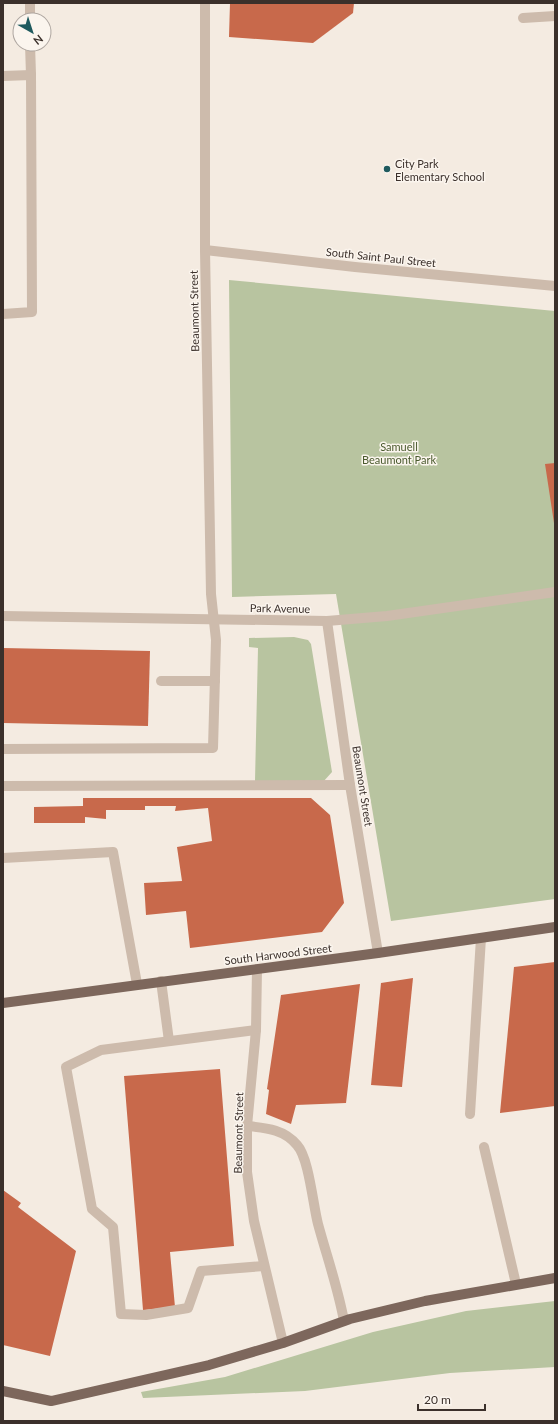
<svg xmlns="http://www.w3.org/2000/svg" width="558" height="1424" font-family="Lato,sans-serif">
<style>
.green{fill:#b8c4a0}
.building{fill:#c8694b}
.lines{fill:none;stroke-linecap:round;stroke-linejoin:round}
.minor{stroke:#cdbbac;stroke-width:10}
.major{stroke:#7d675c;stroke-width:10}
.poi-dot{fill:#1f5a5e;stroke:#fbf5ee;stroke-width:1.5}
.labels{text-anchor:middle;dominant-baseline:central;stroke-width:3;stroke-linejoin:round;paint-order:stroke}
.poi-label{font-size:11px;fill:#3b302b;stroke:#fbf5ee;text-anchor:start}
.street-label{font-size:11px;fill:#3b302b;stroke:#fbf5ee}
.park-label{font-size:11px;fill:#4a5a2e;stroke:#fbf5ee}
</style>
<rect width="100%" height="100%" fill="#f4ebe1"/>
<!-- green -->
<g class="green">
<path d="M229,280L555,311V899L391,921L336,594L232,597Z"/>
<path d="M294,637L308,640L311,644L332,772L323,782L255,781L258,648L249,647V638Z"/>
<path d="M555,1301V1367L450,1373L305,1391L143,1398L141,1392L225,1377L373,1332L466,1311Z"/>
</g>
<!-- building -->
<g class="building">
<path d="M230,3H354L353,13L313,43L229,37Z"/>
<path d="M555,463V523H554L545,464Z"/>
<path d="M3,648L150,651L148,726L3,723Z"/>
<path d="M83,798H311L330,815L344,903L322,932L190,948L186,911L146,915L144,883L182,881L177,847L212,841L208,808L175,811L176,806H145V810H106V819L85,817V823H34V807L83,806Z"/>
<path d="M555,962V1106L500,1113L514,967Z"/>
<path d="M413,978L402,1087L371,1085L381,983Z"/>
<path d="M360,984L346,1103L296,1105L291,1124L266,1114L269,1090L267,1089L281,995Z"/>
<path d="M220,1069L234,1246L170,1252L175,1307L143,1310L124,1076Z"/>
<path d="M3,1190L21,1203L18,1207L76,1251L50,1356L3,1345Z"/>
</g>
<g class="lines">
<!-- minor -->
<g class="minor">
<path d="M30,3V20"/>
<path d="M523,18L555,16"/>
<path d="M30,44L31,75"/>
<path d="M3,76L31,75L32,312L3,314"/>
<path d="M205,250L355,267L555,286"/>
<path d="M3,616L327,621L387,616L555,592"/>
<path d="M327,621L350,785L378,953"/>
<path d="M161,681H215"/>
<path d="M3,749L213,748L216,640L211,594L205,250V3"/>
<path d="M3,786L350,785"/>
<path d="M3,858L113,852L137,984"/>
<path d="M257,969L256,1030L247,1126V1172L254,1221L283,1343"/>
<path d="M161,981L169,1041"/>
<path d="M256,1030L101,1050L66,1067L92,1209L113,1227L121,1314L146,1315L188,1308L201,1271L264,1266"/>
<path d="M470,1114L481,938"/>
<path d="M247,1126C266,1128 284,1129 297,1145C309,1158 313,1205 318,1224C327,1257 338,1288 344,1321"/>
<path d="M484,1147L516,1284"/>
</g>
<!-- major -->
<g class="major">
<path d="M3,1003L378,953L555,927"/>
<path d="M3,1391L51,1401L209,1365L283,1343L350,1319L425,1301L555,1278"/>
</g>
</g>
<!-- markers -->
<circle class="poi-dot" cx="387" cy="169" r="4"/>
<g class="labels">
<!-- poi labels -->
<g class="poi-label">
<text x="395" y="163">City Park<tspan x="395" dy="13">Elementary School</tspan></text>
</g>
<!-- street labels -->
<g class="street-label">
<text transform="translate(381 257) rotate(6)">South Saint Paul Street</text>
<text transform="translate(194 311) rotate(-91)">Beaumont Street</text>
<text transform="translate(280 608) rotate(1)">Park Avenue</text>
<text transform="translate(363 786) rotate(81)">Beaumont Street</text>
<text transform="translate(278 954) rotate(-7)">South Harwood Street</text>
<text transform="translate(238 1133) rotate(-89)">Beaumont Street</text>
</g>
<!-- park labels -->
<g class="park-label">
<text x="399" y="446">Samuell<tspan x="399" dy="13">Beaumont Park</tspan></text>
</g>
</g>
<!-- border -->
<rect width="558" height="1424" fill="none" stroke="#3b302b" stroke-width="8"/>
<!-- north arrow -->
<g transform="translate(32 32) rotate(141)"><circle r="19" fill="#fbf5ee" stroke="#aea6a0"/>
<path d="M0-3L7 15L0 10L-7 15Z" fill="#1f5a5e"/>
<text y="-6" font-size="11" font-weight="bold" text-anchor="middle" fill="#3b302b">N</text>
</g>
<!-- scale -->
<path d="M418 1404v6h67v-6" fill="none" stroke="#3b302b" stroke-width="2"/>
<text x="424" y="1404" font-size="12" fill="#3b302b" stroke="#fbf5ee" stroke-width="3" paint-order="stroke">20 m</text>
</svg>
